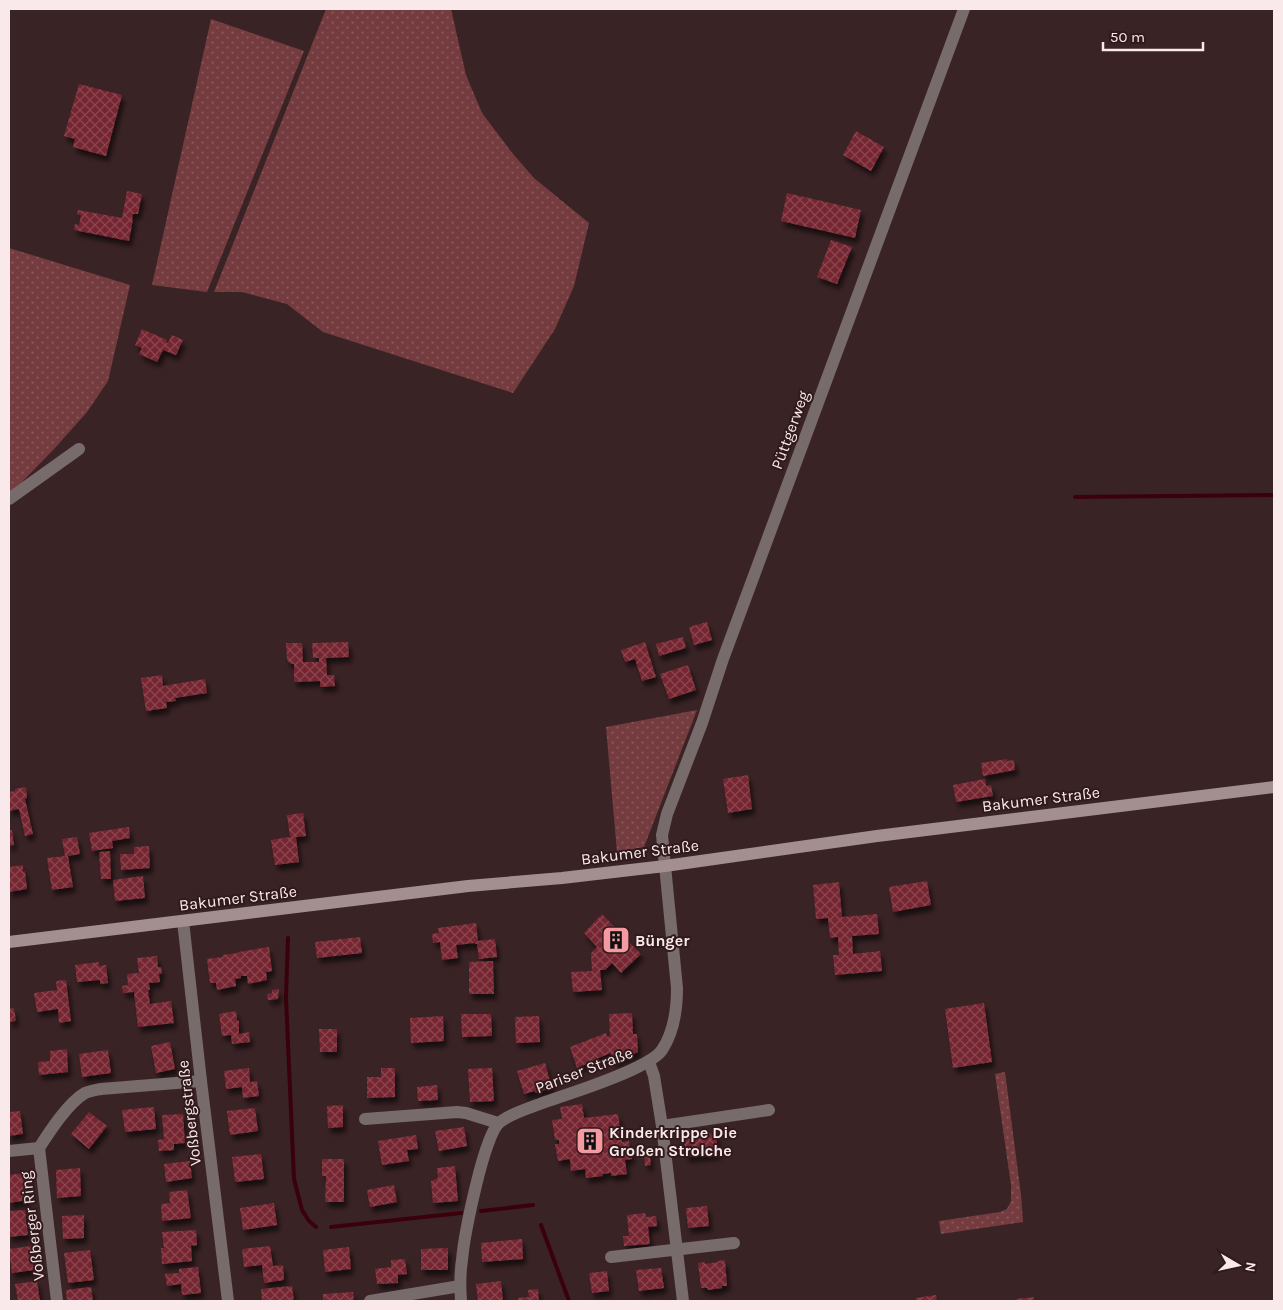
<svg xmlns="http://www.w3.org/2000/svg" width="1283" height="1310" font-family="Karla,sans-serif">
<style>
.green{fill:url(#green-dots)}
.lines{fill:none;stroke-linecap:round;stroke-linejoin:round}
.stream{stroke:#3a000b;stroke-width:4}
.building{fill:url(#building-cross-hatch);filter:url(#shadow)}
.street{stroke:#776b6b;stroke-width:12}
.secondary{stroke:#a38f90;stroke-width:12}
.labels{text-anchor:middle;dominant-baseline:central;stroke-width:4;stroke-linejoin:round;paint-order:stroke}
.street-label{font-size:16px;fill:#fae9ea;stroke:#301a1b}
.poi-label{font-size:16px;font-weight:bold;fill:#fae9ea;stroke:#301a1b;text-anchor:start}
</style>
<defs>
<pattern id="green-dots" width="8" height="8" patternUnits="userSpaceOnUse" patternTransform="scale(1.25)"><rect width="8" height="8" fill="#753c40"/><path d="M2 2h.1M6 6h.1" fill="none" stroke="#8a585c" stroke-width="1.8" stroke-linecap="round"/></pattern>
<pattern id="building-cross-hatch" width="8" height="8" patternUnits="userSpaceOnUse" patternTransform="scale(1.25)"><rect width="8" height="8" fill="#762530"/><path d="M0 0l8 8M0 8l8-8" fill="none" stroke="#8a454e"/></pattern>
<filter id="shadow"><feDropShadow dx="3" dy="5.5" stdDeviation="2.5" flood-color="#0009"/></filter>
</defs>
<rect width="100%" height="100%" fill="#3a2325"/>
<!-- green -->
<g class="green">
<path d="M326,9H451L466,75L482,113L513,154L534,178L589,223L574,286L555,329L513,393L323,332L287,304L242,292H214Z"/>
<path d="M211,19L304,51L207,292L152,285Z"/>
<path d="M9,248L130,285L108,381L87,412L55,448L20,484L9,493Z"/>
<path d="M697,710L644,847L617,852L606,727Z"/>
<path d="M1005,1072L1021,1195L1023,1222L941,1234L939,1221L1000,1212L1007,1209L1011,1201V1185L995,1074Z"/>
</g>
<g class="lines">
<!-- stream -->
<g class="stream">
<path d="M1075,497L1274,495"/>
<path d="M288,938L286,998L294,1179L302,1210L309,1221L316,1227"/>
<path d="M481,1211L533,1205"/>
<path d="M541,1225L569,1301"/>
<path d="M331,1227L461,1213"/>
</g>
</g>
<!-- building -->
<g class="building">
<path d="M79,84L122,95L106,156L73,147L75,139L64,136Z"/>
<path d="M856,131L884,147L871,171L843,155Z"/>
<path d="M127,191L142,194L138,214H133L132,219H133L129,241L74,230L75,224L79,225L81,215L77,214L78,210L122,218Z"/>
<path d="M787,193L861,210L855,238L781,221Z"/>
<path d="M831,240L852,247L837,284L817,277Z"/>
<path d="M142,329L167,340L166,342L168,343L172,335L183,340L176,355L163,350L157,362L139,354L142,348L135,345Z"/>
<path d="M707,622L712,640L694,645L689,627Z"/>
<path d="M683,637L686,648L659,656L656,644Z"/>
<path d="M348,642L349,657L326,658L327,675H334L335,686L320,687V681L294,682V664H291L287,660L286,643H302L303,662H319V658H313L312,643Z"/>
<path d="M645,642L656,677L642,681L635,659L625,662L621,650Z"/>
<path d="M688,665L696,690L669,699L660,674Z"/>
<path d="M162,675L163,686L205,679L207,693L175,698L176,701L166,702L167,708L146,711L141,678Z"/>
<path d="M1007,759V761L1014,760L1015,770L983,776L981,763Z"/>
<path d="M748,775L752,809L728,813L723,779Z"/>
<path d="M985,779L986,786L991,785L993,796L956,802L953,785Z"/>
<path d="M26,787L27,798L25,799L33,834L25,836L19,809L9,811V792L15,791V789Z"/>
<path d="M303,813L306,836L296,837L299,862L275,865L271,840L290,837L287,815Z"/>
<path d="M129,827L130,838L112,841L113,848L92,851L89,833Z"/>
<path d="M9,830H12L14,845L9,846Z"/>
<path d="M77,837L80,854L68,856L73,887L52,890L47,858L65,856L62,839Z"/>
<path d="M149,846L150,868L121,870L120,854H134V847Z"/>
<path d="M110,851L111,879H101L99,852Z"/>
<path d="M23,865V872L25,871L27,889L9,892V867Z"/>
<path d="M143,876L145,898L115,901L113,880Z"/>
<path d="M927,881L931,905L893,912L889,887Z"/>
<path d="M839,882L842,917L877,914L879,934L852,936L853,954L880,951L882,971L835,975L833,955H839L838,937L830,938L828,918L816,919L813,885Z"/>
<path d="M602,914L641,954L621,973L612,963L605,970H600L602,990L573,992L571,972L592,971L591,953L597,947L584,933Z"/>
<path d="M476,923L478,941L495,939L497,957L479,959L477,944H475V943L456,945L458,958L442,960L440,942L433,943L432,934L439,933L438,928Z"/>
<path d="M360,937L362,953L317,958L315,942Z"/>
<path d="M269,947L272,971L266,972L267,980L248,984L247,976H241V978L235,979L236,986L217,990L216,983H210L207,959L223,957V955L238,953V952Z"/>
<path d="M157,956L158,967H161L162,974H159L160,982L149,983L150,990H148L150,1004L171,1001L174,1023L138,1027L134,992L123,993L122,986L128,985L127,974L139,973L137,958Z"/>
<path d="M493,961L494,994H469V962Z"/>
<path d="M99,962V966L106,965L108,983L100,984V980L77,982L75,965Z"/>
<path d="M66,980L71,1021L59,1023L58,1009L37,1012L34,993L57,990L56,981Z"/>
<path d="M279,989L278,999L268,1000L267,994L272,993V990Z"/>
<path d="M984,1003L992,1062L953,1068L945,1009Z"/>
<path d="M14,1008L16,1021L9,1022V1009Z"/>
<path d="M236,1011L237,1020L239,1021V1034L249,1032L250,1042L232,1044L231,1035L222,1036L219,1014Z"/>
<path d="M632,1013L633,1034H637L638,1052L614,1062L610,1053L577,1068L570,1047L606,1033L607,1037L610,1036L609,1014Z"/>
<path d="M461,1014H491L492,1036L462,1037Z"/>
<path d="M443,1016L444,1041L411,1043L410,1018Z"/>
<path d="M539,1016L540,1042L516,1043L515,1017Z"/>
<path d="M319,1029H337V1052H320Z"/>
<path d="M170,1042L175,1069L156,1073L151,1046Z"/>
<path d="M67,1049L68,1072L39,1075L38,1062L50,1061V1051Z"/>
<path d="M108,1050L111,1073L82,1077L79,1054Z"/>
<path d="M545,1063L552,1088L535,1093V1091L524,1094L517,1071Z"/>
<path d="M249,1068L250,1082L257,1081L259,1096L243,1098L242,1087L226,1089L224,1071Z"/>
<path d="M381,1068H395V1097L367,1098V1077H381Z"/>
<path d="M492,1068L494,1101L470,1102L468,1069Z"/>
<path d="M437,1085L438,1100L418,1101L417,1087Z"/>
<path d="M582,1104L584,1118L618,1114L622,1142L629,1141L632,1159L625,1160L627,1174L611,1176V1173L602,1174L603,1176L586,1178L585,1169L571,1171L570,1159L558,1161L555,1144H559V1140H555L552,1120L562,1119L560,1107Z"/>
<path d="M343,1105V1127L328,1128L327,1106Z"/>
<path d="M154,1107L156,1129L125,1132L122,1110Z"/>
<path d="M255,1108L258,1131L230,1135L227,1111Z"/>
<path d="M20,1111L23,1134L9,1136V1112Z"/>
<path d="M89,1112L107,1126L89,1149L71,1134Z"/>
<path d="M183,1114L185,1143L174,1144V1150L159,1151L158,1140L164,1139L162,1115Z"/>
<path d="M464,1127L467,1146L439,1151L435,1131Z"/>
<path d="M716,1133L718,1154L686,1157L684,1136Z"/>
<path d="M416,1135L418,1149L407,1150L409,1161L382,1165L378,1141Z"/>
<path d="M649,1147L651,1165L645,1166L643,1148Z"/>
<path d="M261,1154L264,1179L235,1182L232,1157Z"/>
<path d="M322,1159H344V1202H325L326,1176H322Z"/>
<path d="M190,1161L192,1178L166,1182L164,1164Z"/>
<path d="M455,1166L458,1201L433,1203L431,1181L438,1178L437,1168Z"/>
<path d="M80,1168L81,1196L57,1198L56,1170Z"/>
<path d="M24,1173L28,1200L9,1203V1175Z"/>
<path d="M394,1185L397,1202L370,1207L367,1190Z"/>
<path d="M187,1190L191,1218L162,1221L161,1204L170,1203L169,1192Z"/>
<path d="M274,1203L277,1225L243,1230L240,1208Z"/>
<path d="M707,1206L709,1226L688,1228L686,1208Z"/>
<path d="M25,1210L28,1235L9,1237V1211Z"/>
<path d="M645,1213L646,1217L656,1216L657,1226L648,1227L650,1244L624,1246L623,1236H629L627,1215Z"/>
<path d="M84,1215V1238L63,1239L62,1216Z"/>
<path d="M196,1230L197,1245L191,1246L192,1261L162,1264L161,1248H164L162,1232Z"/>
<path d="M522,1239L523,1259L482,1262L481,1243Z"/>
<path d="M31,1246L34,1270L12,1273L9,1249Z"/>
<path d="M270,1246L273,1266L283,1265L284,1280L264,1283L262,1265L244,1267L242,1249Z"/>
<path d="M349,1247L351,1269L325,1272L323,1250Z"/>
<path d="M448,1248V1270H421V1249Z"/>
<path d="M90,1250L94,1280L68,1283L64,1253Z"/>
<path d="M405,1259L407,1274L398,1275V1283L377,1284L375,1269L391,1267V1260Z"/>
<path d="M725,1260L727,1286H722V1288L708,1290L707,1288H701L698,1263L705,1262V1264L718,1262V1261Z"/>
<path d="M198,1267L201,1293L182,1295L181,1284L167,1286L165,1274L179,1273V1269Z"/>
<path d="M661,1268L664,1288L639,1291L636,1270Z"/>
<path d="M607,1271L609,1291L592,1293L589,1273Z"/>
<path d="M37,1281L40,1301H18L15,1284Z"/>
<path d="M501,1281L503,1301H478L476,1284Z"/>
<path d="M292,1286L294,1301H262L261,1289Z"/>
<path d="M91,1287L93,1301H67L66,1290Z"/>
<path d="M538,1289L539,1301H519L518,1298L529,1297L528,1290Z"/>
<path d="M353,1292L354,1301H323V1294Z"/>
<path d="M936,1295L937,1301H916V1298Z"/>
<path d="M1034,1297V1301H1016V1299Z"/>
</g>
<g class="lines">
<!-- street -->
<g class="street">
<path d="M9,499L79,449"/>
<path d="M183,921L201,1081L228,1301"/>
<path d="M649,1062L654,1076L662,1126L683,1301"/>
<path d="M365,1119L457,1112L466,1113L498,1123"/>
<path d="M662,1126L769,1110"/>
<path d="M39,1148C50,1131 68,1103 85,1093C90,1091 96,1090 101,1089L201,1081"/>
<path d="M9,1151L39,1148L57,1301"/>
<path d="M611,1257L734,1243"/>
<path d="M370,1301L460,1286"/>
<path d="M461,1301C460,1287 460,1273 462,1260C464,1237 484,1133 500,1122C513,1112 530,1108 545,1102C569,1094 649,1069 662,1050C674,1032 677,1009 677,988L662,835L667,814L702,723L723,659L964,9"/>
</g>
<!-- secondary -->
<path class="secondary" d="M9,942L468,886L562,878L665,866L877,836L1274,787"/>
</g>
<!-- icons -->
<defs>
<symbol id="building-square" viewBox="-11 -11 22 22"><rect x="-9" y="-9" width="18" height="18" rx="4" fill="#f49aa0" stroke="#301a1b"/><path d="M-4-6H4V6H1V3H-1V6H-4ZM-2.5-4.3h1.7v1.8h-1.7ZM.8-4.3h1.7v1.8H.8ZM-2.5-1h1.7V.8h-1.7ZM.8-1h1.7V.8H.8Z" fill="#111"/></symbol>
</defs>
<g fill-rule="evenodd">
<use href="#building-square" x="600" y="924" width="32" height="32"/>
<use href="#building-square" x="574" y="1125" width="32" height="32"/>
</g>
<g class="labels">
<!-- street labels -->
<g class="street-label">
<text transform="translate(790 430) rotate(-70)">Püttgerweg</text>
<text transform="translate(1041 799) rotate(-7)">Bakumer Straße</text>
<text transform="translate(640 852) rotate(-7)">Bakumer Straße</text>
<text transform="translate(238 898) rotate(-7)">Bakumer Straße</text>
<text transform="translate(584 1070) rotate(-21)">Pariser Straße</text>
<text transform="translate(189 1113) rotate(-97)">Voßbergstraße</text>
<text transform="translate(32 1226) rotate(-97)">Voßberger Ring</text>
</g>
<!-- poi labels -->
<g class="poi-label">
<text x="635" y="940">Bünger</text>
<text x="609" y="1132">Kinderkrippe Die<tspan x="609" dy="18">Großen Strolche</tspan></text>
</g>
</g>
<!-- border -->
<rect width="1283" height="1310" fill="none" stroke="#fae9ea" stroke-width="20"/>
<!-- north arrow -->
<g transform="translate(1238 1265) rotate(99)" stroke="#301a1b" stroke-width="4" paint-order="stroke">
<path d="M0-4L9 19L0 12L-9 19Z" fill="#fae9ea"/>
<text y="-8" font-size="14" font-weight="bold" text-anchor="middle" fill="#fae9ea">N</text>
</g>
<!-- scale -->
<path d="M1103 42v8h100v-8" fill="none" stroke="#fae9ea" stroke-width="2.5"/>
<text x="1110" y="42" font-size="15" fill="#fae9ea" stroke="#301a1b" stroke-width="4" paint-order="stroke">50 m</text>
</svg>
